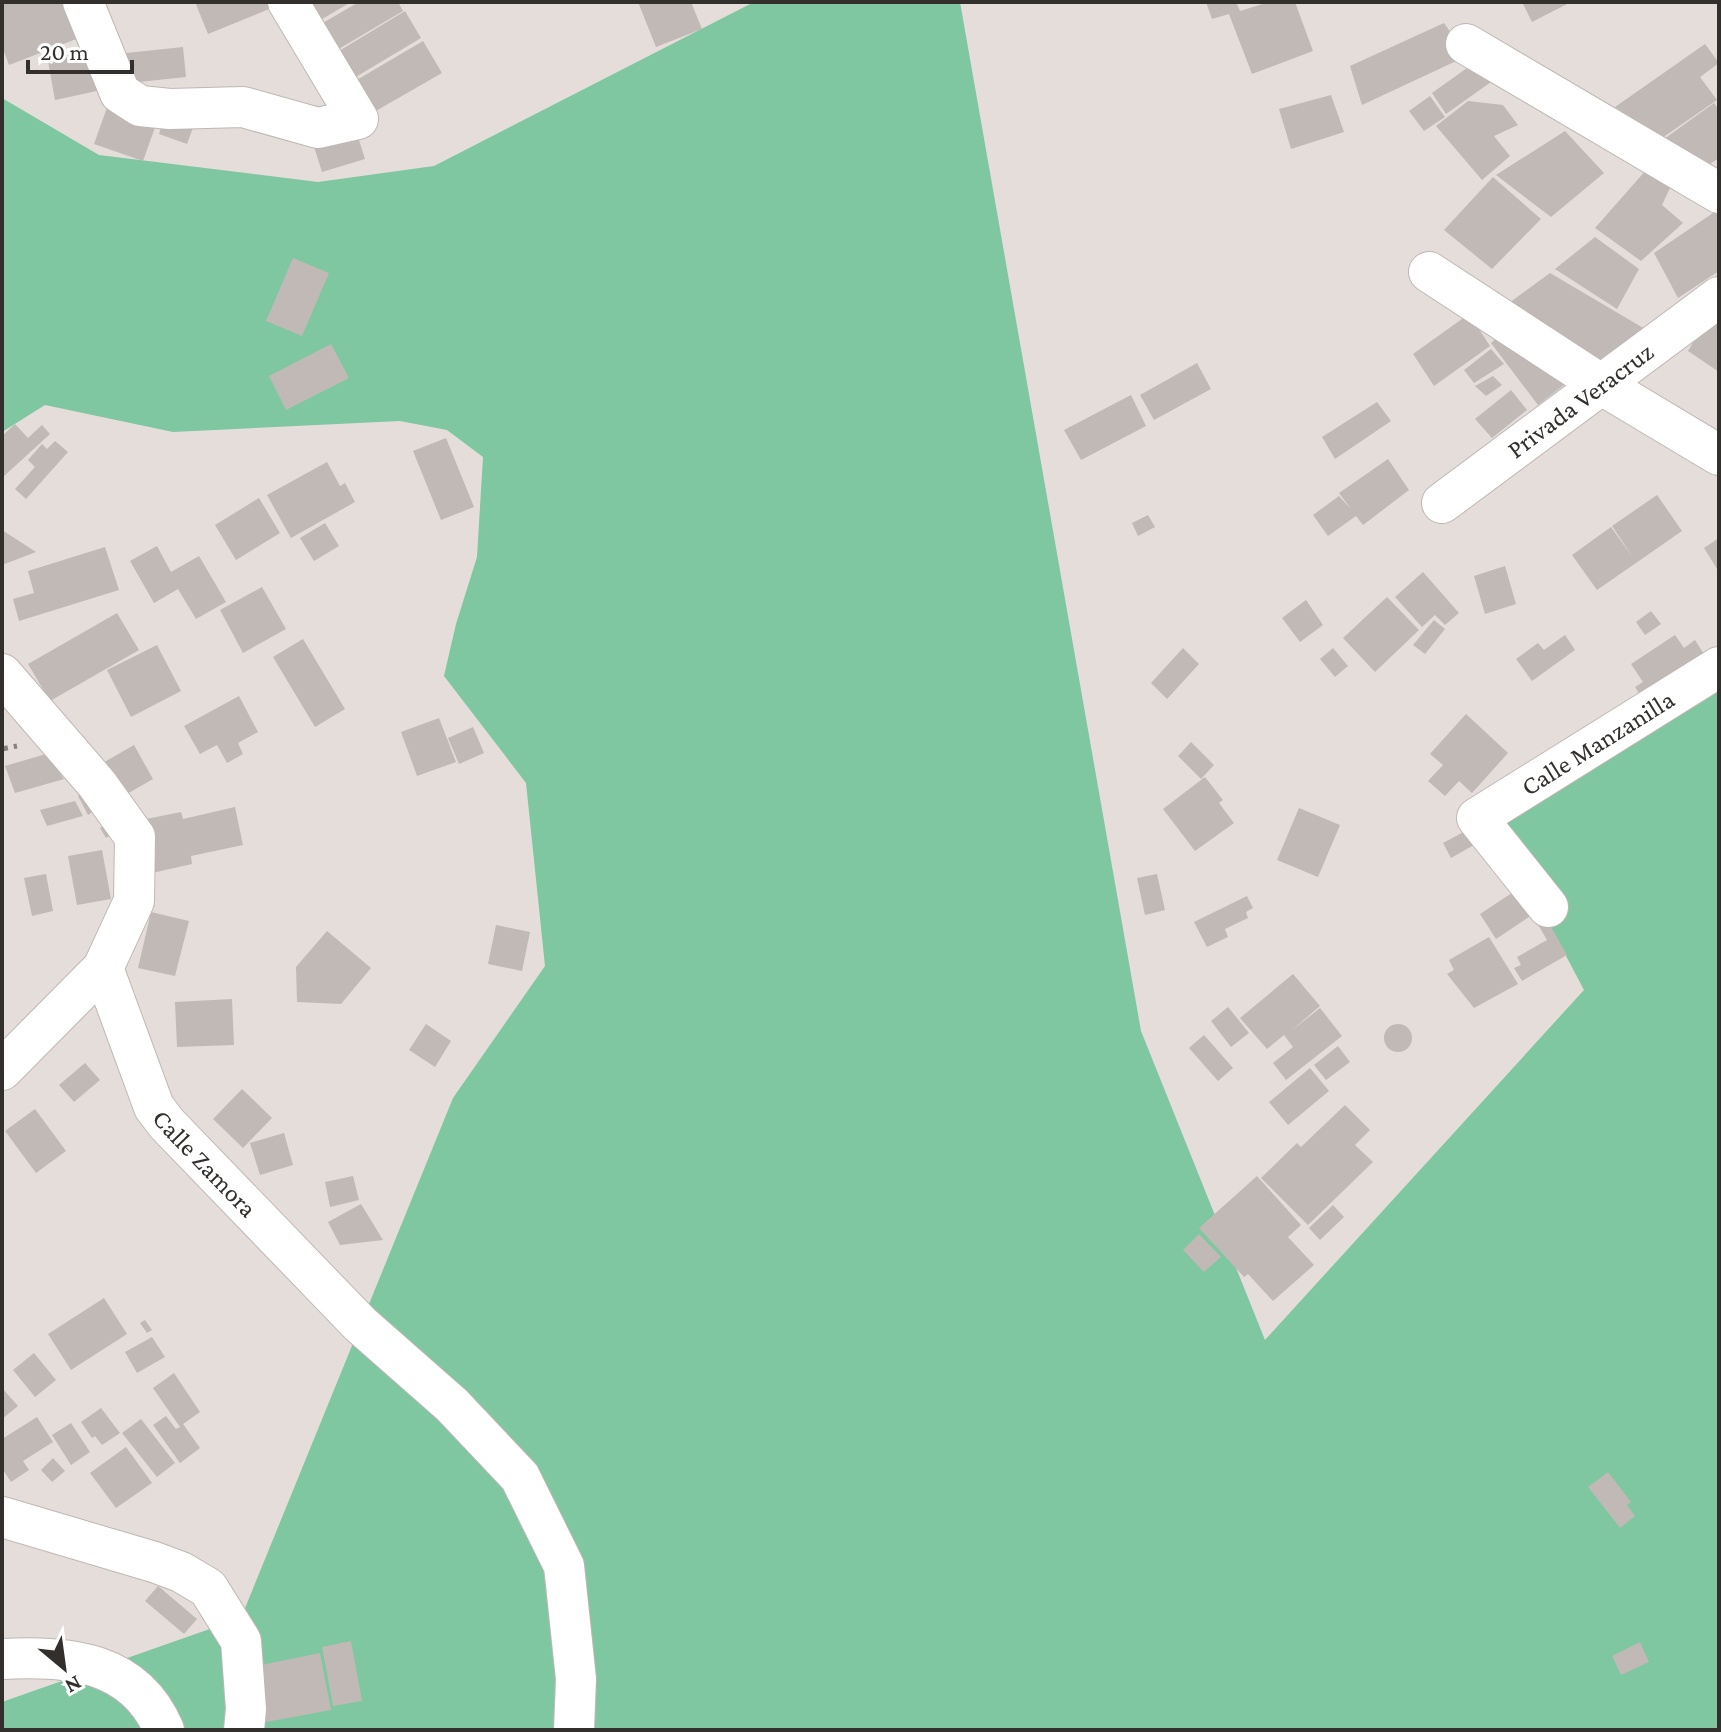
<svg xmlns="http://www.w3.org/2000/svg" width="1721" height="1732" font-family="'Crimson Pro',serif">
<style>
.green{fill:#7ec7a0}
.building{fill:#c1b9b6}
.lines{fill:none;stroke-linecap:round;stroke-linejoin:round}
.minor-casing{stroke:#bfb7b3;stroke-width:42}
.path{stroke:#87827f;stroke-width:5;stroke-dasharray:6 6;stroke-linecap:butt}
.minor{stroke:#fff;stroke-width:40}
.labels{text-anchor:middle;dominant-baseline:central;stroke-width:6;stroke-linejoin:round;paint-order:stroke}
.street-label{font-size:26px;fill:#322f2d;stroke:#fff}
</style>
<rect width="100%" height="100%" fill="#e5ddda"/>
<!-- green -->
<path class="green" d="M754,2H960L1141,1031L1265,1340L1584,990L1489,810L1719,679V1730H2V1702L241,1618L453,1098L545,966L526,783L444,676L456,624L477,557L483,457L447,430L400,421L173,432L45,405L2,432V98L99,155L318,182L434,166Z"/>
<!-- building -->
<g class="building">
<path d="M2,2H65L79,38L9,65L2,46Z"/>
<path d="M195,2H278L279,5L208,34Z"/>
<path d="M299,2H351L312,25Z"/>
<path d="M359,2H398L403,11L337,50L321,24Z"/>
<path d="M638,2H691L702,29L656,47Z"/>
<path d="M1206,2H1236L1240,11L1269,2H1295L1313,51L1252,74L1229,14L1212,19Z"/>
<path d="M1522,2H1571L1532,22Z"/>
<path d="M405,11L421,38L354,78L339,51Z"/>
<path d="M1444,23L1467,56L1362,105L1350,66Z"/>
<path d="M423,41L442,73L374,112L355,81Z"/>
<path d="M1705,44L1719,63L1700,77L1717,100L1662,138L1615,107Z"/>
<path d="M183,47L186,77L120,84L117,54Z"/>
<path d="M90,52L97,91L55,100L48,61Z"/>
<path d="M1481,58L1505,72L1446,114L1432,93Z"/>
<path d="M1331,95L1344,132L1291,149L1279,109Z"/>
<path d="M1430,96L1445,117L1424,131L1409,111Z"/>
<path d="M1468,101L1503,105L1518,125L1494,136L1510,156L1482,180L1436,126Z"/>
<path d="M109,102L158,119L143,161L94,144Z"/>
<path d="M1714,103L1719,110V158L1707,166L1664,139Z"/>
<path d="M166,112L195,122L187,144L159,134Z"/>
<path d="M354,124L365,159L322,172L311,137Z"/>
<path d="M1565,131L1604,173L1551,217L1496,175Z"/>
<path d="M1647,169L1670,188L1662,205L1683,223L1641,261L1595,228Z"/>
<path d="M1493,177L1541,219L1492,269L1444,230Z"/>
<path d="M1719,209V271L1678,298L1654,253Z"/>
<path d="M1595,237L1639,269L1617,309L1555,269Z"/>
<path d="M293,258L329,273L302,336L266,321Z"/>
<path d="M1550,273L1645,329L1599,360L1509,303Z"/>
<path d="M1469,314L1490,346L1434,386L1413,354Z"/>
<path d="M1709,315L1719,321V372L1688,351Z"/>
<path d="M1504,331L1573,378L1538,405L1491,343Z"/>
<path d="M331,344L349,378L286,410L269,376Z"/>
<path d="M1491,349L1504,364L1474,383L1464,370Z"/>
<path d="M1197,363L1211,389L1154,420L1140,395Z"/>
<path d="M1493,376L1502,385L1486,396L1475,386Z"/>
<path d="M1511,390L1527,410L1492,438L1475,419Z"/>
<path d="M1131,395L1146,426L1081,460L1064,430Z"/>
<path d="M1377,402L1391,421L1335,459L1322,437Z"/>
<path d="M15,424L28,438L42,425L50,434L2,478V436Z"/>
<path d="M446,438L474,507L441,520L413,451Z"/>
<path d="M55,441L68,452L26,499L15,489L35,467L28,460L42,444L47,449Z"/>
<path d="M1388,459L1409,490L1363,525L1356,516L1328,536L1313,515L1339,496L1351,509L1339,493Z"/>
<path d="M327,462L340,486L345,483L355,502L291,538L267,495Z"/>
<path d="M1657,495L1682,531L1597,590L1572,555L1611,527L1634,559L1612,526Z"/>
<path d="M259,498L280,533L236,560L215,525Z"/>
<path d="M1148,515L1155,527L1138,536L1132,523Z"/>
<path d="M325,523L339,546L314,561L300,538Z"/>
<path d="M2,530L36,552L2,565Z"/>
<path d="M1719,538V572L1704,548Z"/>
<path d="M157,546L171,572L199,556L226,602L196,619L178,589L154,603L130,561Z"/>
<path d="M105,547L119,590L19,621L13,599L34,593L28,571Z"/>
<path d="M1505,566L1516,604L1485,614L1474,576Z"/>
<path d="M1423,572L1459,613L1445,625L1435,615L1422,627L1395,597Z"/>
<path d="M262,587L286,629L243,653L220,610Z"/>
<path d="M1387,597L1419,630L1375,672L1343,638Z"/>
<path d="M1306,600L1323,625L1300,642L1282,618Z"/>
<path d="M1651,611L1661,624L1645,635L1636,622Z"/>
<path d="M117,613L139,650L50,701L28,664Z"/>
<path d="M1434,620L1445,629L1425,654L1413,645Z"/>
<path d="M1565,635L1575,650L1532,681L1516,659L1538,643L1544,650Z"/>
<path d="M1675,635L1684,648L1695,640L1707,659L1643,700L1635,687L1643,682L1631,664Z"/>
<path d="M303,639L345,709L315,727L273,657Z"/>
<path d="M157,645L181,691L131,717L107,670Z"/>
<path d="M1183,648L1199,664L1167,699L1151,683Z"/>
<path d="M1333,648L1348,666L1335,677L1320,659Z"/>
<path d="M239,696L258,732L238,743L243,754L227,763L217,745L200,754L184,726Z"/>
<path d="M1466,714L1508,753L1472,793L1459,781L1445,796L1428,781L1443,765L1430,754Z"/>
<path d="M439,718L456,762L417,776L401,732Z"/>
<path d="M473,727L484,753L459,764L448,738Z"/>
<path d="M1191,742L1214,765L1201,779L1178,756Z"/>
<path d="M134,745L153,779L120,798L101,764Z"/>
<path d="M46,754L64,779L15,793L5,766Z"/>
<path d="M1205,777L1223,800L1219,803L1234,823L1195,851L1163,809Z"/>
<path d="M93,786L119,830L106,838L100,828L104,826L95,810L88,815L78,796Z"/>
<path d="M75,801L83,816L47,826L40,810Z"/>
<path d="M235,807L243,845L191,856L192,864L152,873L141,820L181,812L183,819Z"/>
<path d="M1299,808L1340,825L1318,877L1277,860Z"/>
<path d="M1473,827L1481,841L1451,858L1443,843Z"/>
<path d="M102,850L111,899L77,905L68,856Z"/>
<path d="M46,874L53,911L32,916L24,878Z"/>
<path d="M1157,874L1165,910L1145,915L1137,878Z"/>
<path d="M1521,887L1538,911L1496,939L1480,914Z"/>
<path d="M1247,896L1253,908L1246,912L1248,918L1225,929L1228,937L1207,947L1194,922Z"/>
<path d="M1542,911L1567,955L1522,981L1514,968L1521,965L1517,957L1547,940L1533,916Z"/>
<path d="M151,912L189,921L175,976L138,968Z"/>
<path d="M496,925L530,932L522,971L488,964Z"/>
<path d="M327,931L371,968L341,1004L297,1002L296,967Z"/>
<path d="M1489,937L1518,984L1474,1008L1447,974L1454,970L1449,960Z"/>
<path d="M1293,974L1320,1006L1291,1031L1320,1008L1342,1036L1286,1080L1273,1063L1293,1047L1284,1035L1267,1049L1240,1018Z"/>
<path d="M232,999L234,1045L177,1047L175,1002Z"/>
<path d="M1228,1007L1249,1033L1231,1047L1211,1021Z"/>
<circle cx="1398" cy="1038" r="14"/>
<path d="M426,1024L451,1041L435,1067L409,1050Z"/>
<path d="M1204,1035L1233,1068L1218,1081L1189,1048Z"/>
<path d="M1338,1046L1350,1062L1326,1080L1314,1065Z"/>
<path d="M85,1063L100,1080L74,1102L59,1085Z"/>
<path d="M1310,1068L1329,1091L1288,1125L1269,1102Z"/>
<path d="M242,1089L272,1118L243,1148L213,1119Z"/>
<path d="M1345,1105L1370,1130L1355,1145L1373,1162L1308,1225L1261,1178L1297,1143L1301,1147Z"/>
<path d="M35,1109L66,1151L36,1173L5,1131Z"/>
<path d="M284,1133L293,1165L260,1175L250,1143Z"/>
<path d="M353,1176L359,1200L330,1207L325,1182Z"/>
<path d="M1257,1176L1301,1225L1288,1237L1314,1265L1273,1301L1248,1274L1244,1277L1199,1228Z"/>
<path d="M361,1204L383,1240L340,1245L328,1222Z"/>
<path d="M1333,1205L1344,1217L1320,1240L1309,1228Z"/>
<path d="M1199,1234L1221,1257L1204,1272L1183,1250Z"/>
<path d="M104,1298L127,1334L71,1370L48,1334Z"/>
<path d="M145,1320L152,1330L147,1333L140,1323Z"/>
<path d="M152,1337L165,1357L137,1373L125,1352Z"/>
<path d="M34,1353L56,1380L35,1397L13,1370Z"/>
<path d="M174,1373L200,1412L183,1424L200,1448L180,1463L153,1425L166,1416L176,1429L180,1427L153,1388Z"/>
<path d="M2,1388L18,1406L2,1419Z"/>
<path d="M101,1408L120,1433L102,1445L95,1436L92,1438L81,1422Z"/>
<path d="M37,1417L53,1442L23,1461L29,1470L11,1482L2,1468V1439Z"/>
<path d="M141,1419L175,1463L157,1477L122,1433Z"/>
<path d="M71,1423L90,1452L71,1465L52,1435Z"/>
<path d="M126,1447L152,1483L116,1508L90,1473Z"/>
<path d="M53,1458L65,1471L52,1482L41,1470Z"/>
<path d="M1608,1472L1631,1502L1627,1505L1635,1516L1620,1528L1588,1487Z"/>
<path d="M158,1586L197,1619L184,1634L145,1601Z"/>
<path d="M351,1641L362,1701L333,1706L322,1647Z"/>
<path d="M1640,1642L1649,1662L1621,1675L1612,1656Z"/>
<path d="M320,1653L331,1710L261,1723L251,1667Z"/>
</g>
<g class="lines">
<defs>
<g id="minor">
<path d="M83,2L120,93L140,106L170,109L243,107L318,128L358,119L288,2"/>
<path d="M1466,44L1719,193"/>
<path d="M1429,272L1602,385L1719,455"/>
<path id="s1" d="M1442,503L1719,297"/>
<path d="M2,674L97,784L135,837L134,901L103,968L2,1070"/>
<path id="s2" d="M1548,907L1477,818L1719,667"/>
<path id="s3" d="M103,968L154,1107L167,1124L360,1324L452,1405L520,1477L564,1566L576,1679L574,1730"/>
<path d="M2,1517L154,1562L181,1572L208,1588L241,1641L246,1709L244,1730"/>
<path d="M2,1659C68,1655 135,1661 164,1730"/>
</g>
</defs>
<!-- minor casing -->
<use href="#minor" class="minor-casing"/>
<!-- path -->
<path class="path" d="M2,749L17,746"/>
<!-- minor -->
<use href="#minor" class="minor"/>
</g>
<g class="labels">
<!-- street labels -->
<g class="street-label">
<text stroke="none"><textPath href="#s1" startOffset="172">Privada Veracruz</textPath></text>
<text stroke="none"><textPath href="#s2" startOffset="256">Calle Manzanilla</textPath></text>
<text stroke="none"><textPath href="#s3" startOffset="224">Calle Zamora</textPath></text>
</g>
</g>
<!-- border -->
<rect width="1721" height="1732" fill="none" stroke="#322f2d" stroke-width="8"/>
<!-- north arrow -->
<g transform="translate(64 1668) rotate(151)" stroke="#ffffff" stroke-width="6" paint-order="stroke">
<path d="M0-6L14 30L0 20L-14 30Z" fill="#322f2d"/>
<text y="-12" font-size="22" font-weight="bold" text-anchor="middle" fill="#322f2d">N</text>
</g>
<!-- scale -->
<path d="M28 60v12h104v-12" fill="none" stroke="#322f2d" stroke-width="4"/>
<text x="40" y="60" font-size="24" fill="#322f2d" stroke="#ffffff" stroke-width="6" paint-order="stroke">20 m</text>
</svg>
